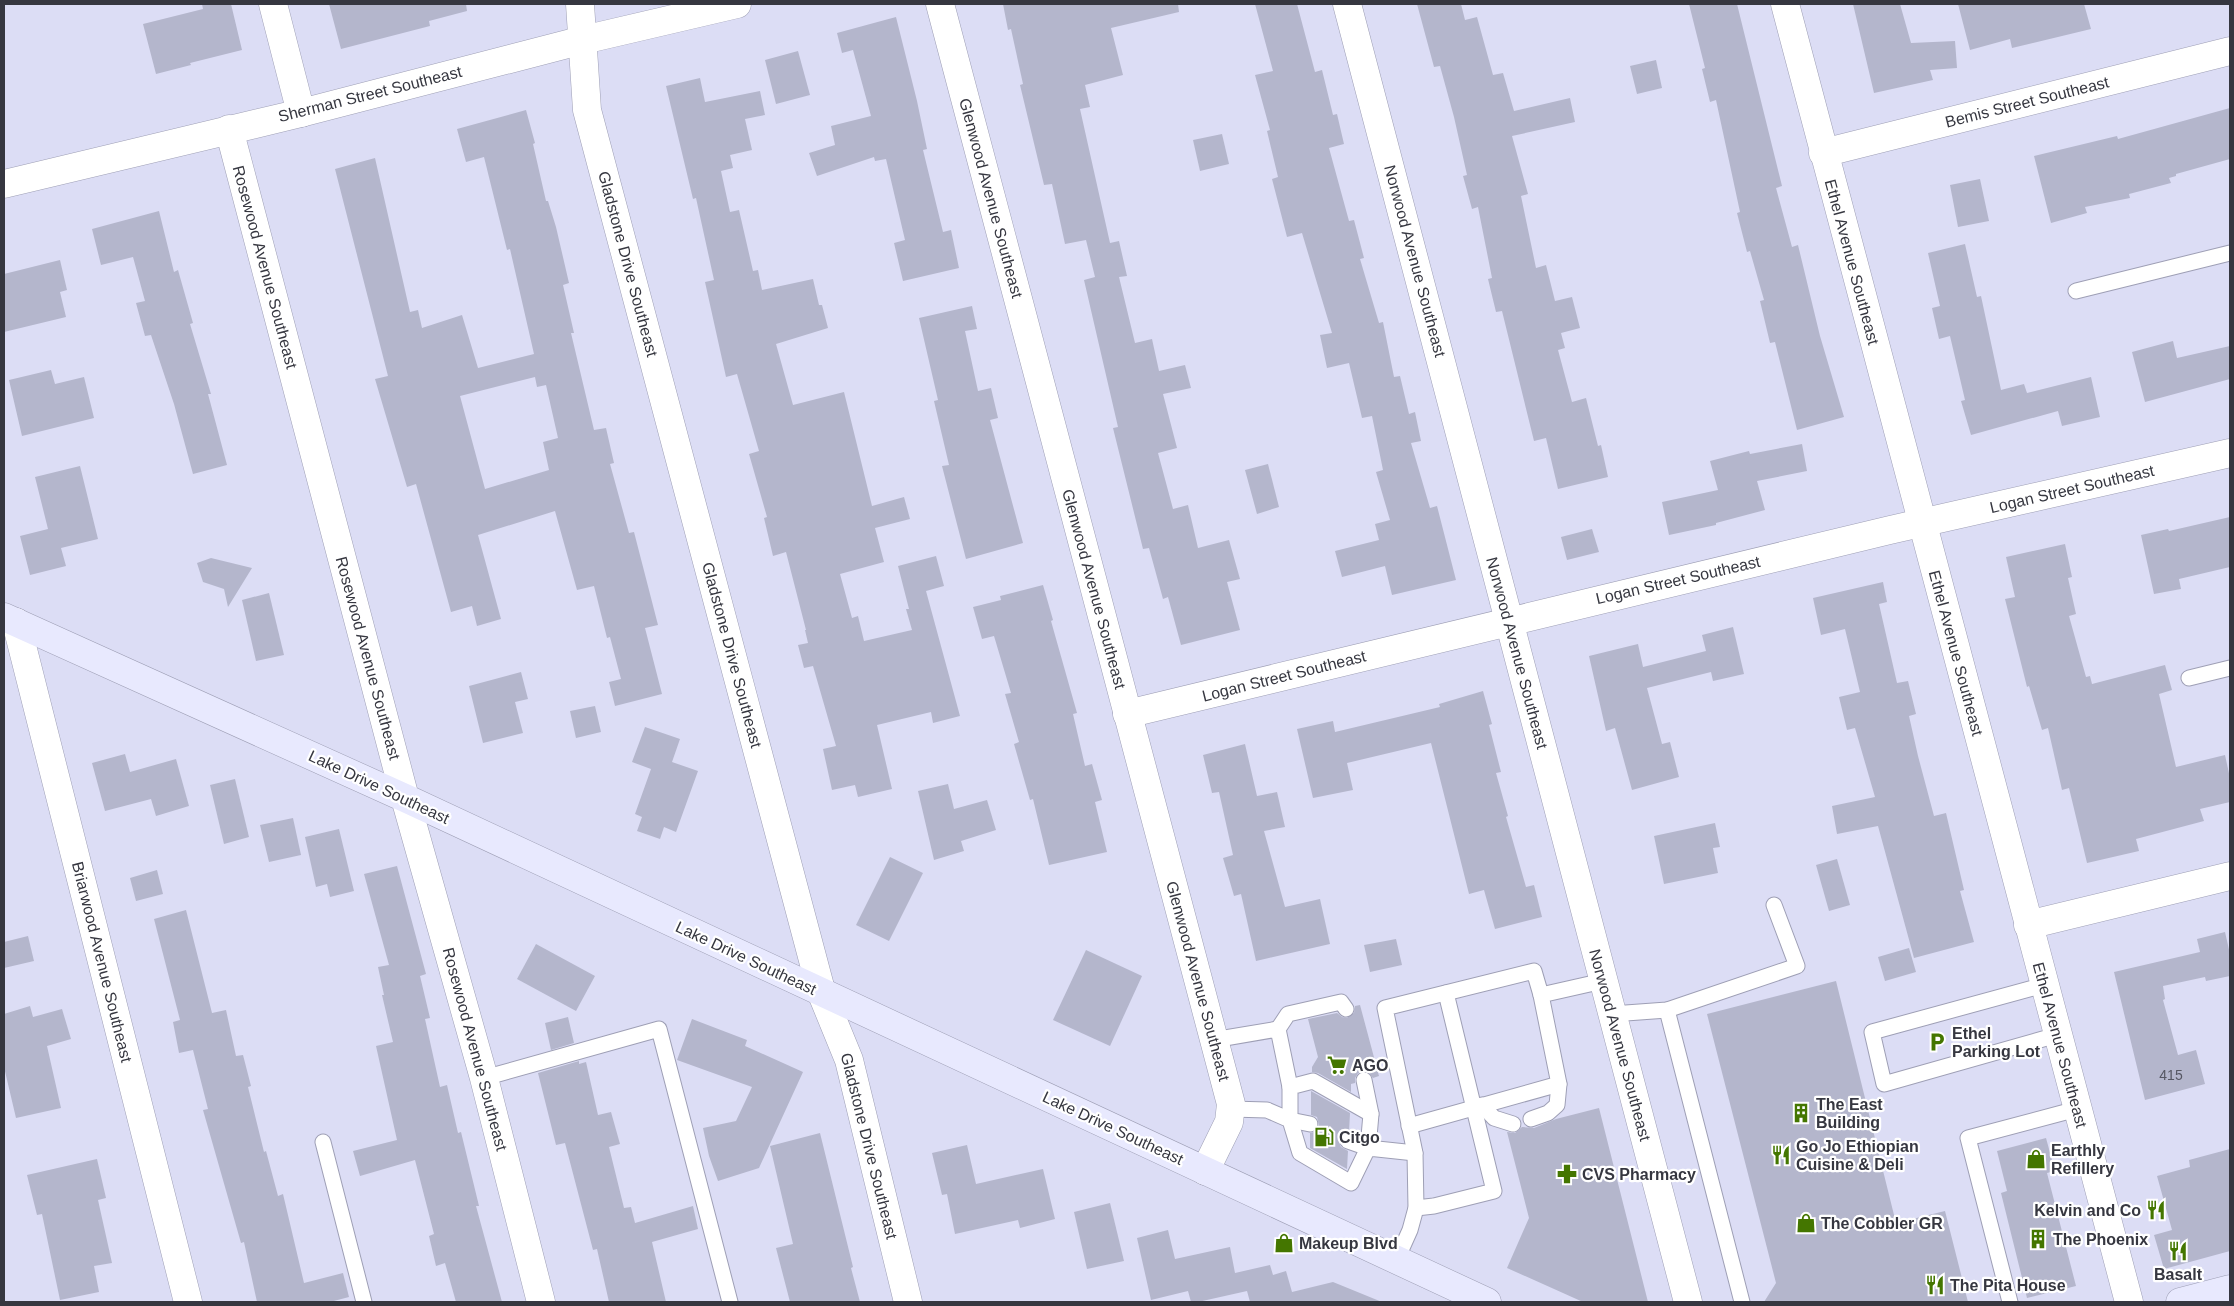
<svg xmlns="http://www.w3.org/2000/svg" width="2234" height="1306" font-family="Arial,sans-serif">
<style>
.building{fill:#b4b6cc;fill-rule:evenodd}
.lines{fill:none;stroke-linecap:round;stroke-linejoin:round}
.lane-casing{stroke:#9e9fb5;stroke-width:17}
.street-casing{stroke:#9e9fb5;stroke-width:29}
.secondary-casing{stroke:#9e9fb5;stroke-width:29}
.lane{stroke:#fff;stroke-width:15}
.street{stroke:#fff;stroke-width:28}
.secondary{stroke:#e8e9fe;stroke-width:28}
.labels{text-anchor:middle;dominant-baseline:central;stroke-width:4.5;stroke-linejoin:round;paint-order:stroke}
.number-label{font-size:14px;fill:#565763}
.street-label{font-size:16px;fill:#363740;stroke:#fff}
.poi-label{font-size:16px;font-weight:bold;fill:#363740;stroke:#fff;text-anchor:start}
</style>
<rect width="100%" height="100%" fill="#dcddf5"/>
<!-- building -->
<g class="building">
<path d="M202,4H231L242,50L190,63L191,65L156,74L143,24L203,9Z"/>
<path d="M329,4H466L467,11L429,21L430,26L341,49Z"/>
<path d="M1003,4H1178L1179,12L1111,28L1123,75L1085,85L1090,107L1080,109L1110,243L1119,241L1127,276L1119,277L1135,343L1152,339L1159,371L1185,365L1191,388L1163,394L1177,448L1158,453L1173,509L1188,505L1198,548L1229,540L1240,579L1227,582L1240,630L1181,645L1168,597L1163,599L1149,548L1143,549L1113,428L1118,427L1084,280L1095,277L1086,240L1065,244L1052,184L1044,185L1020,85L1023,84L1011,29L1008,30Z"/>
<path d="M1255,4H1297L1315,72L1322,70L1333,115L1337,114L1344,144L1329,148L1349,221L1354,220L1364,258L1360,259L1379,323L1383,322L1394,377L1400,376L1409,414L1415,412L1421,441L1411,443L1430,508L1437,506L1456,580L1392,595L1385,566L1342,577L1335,551L1379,540L1375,524L1390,520L1376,472L1383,470L1372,416L1362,418L1349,363L1327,368L1320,335L1332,333L1302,233L1287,237L1272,179L1278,177L1267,131L1270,130L1255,75L1273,71Z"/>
<path d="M1417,4H1461L1465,20L1477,17L1493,75L1503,73L1514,111L1570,98L1575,122L1512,136L1528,194L1521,196L1536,268L1546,265L1555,301L1572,297L1580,328L1561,333L1565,348L1558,350L1572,402L1586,398L1598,446L1601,445L1608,477L1558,489L1546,438L1534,441L1502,311L1496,312L1488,279L1492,278L1478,207L1472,209L1463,176L1467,175L1454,117L1440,66L1434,67Z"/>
<path d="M1689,4H1737L1782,186L1776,188L1792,247L1798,245L1820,336L1844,417L1797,430L1775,342L1770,343L1760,301L1764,300L1750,251L1747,252L1737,213L1740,212L1716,100L1710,102L1702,69L1705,68Z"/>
<path d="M1853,4H1900L1911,43L1955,41L1957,68L1930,70L1933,80L1874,93Z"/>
<path d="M1958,4H2084L2091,29L2012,48L2010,39L1970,50Z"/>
<path d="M896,17L917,101L927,149L923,150L943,232L951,230L959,268L903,281L894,243L905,240L886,159L875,161L874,157L817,176L809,153L835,145L831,126L871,116L853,50L842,53L837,33Z"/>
<path d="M798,51L810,95L776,104L765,60Z"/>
<path d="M1656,60L1662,88L1637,94L1630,66Z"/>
<path d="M700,78L705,102L760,91L765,115L745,119L752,150L730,155L733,168L721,171L730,212L739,210L753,271L758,270L762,290L813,279L819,305H822L828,328L776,344L793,405L844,392L872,506L904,497L910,519L875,528L884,562L840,574L852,618L858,616L864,641L912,630L906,609H909L898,566L936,556L944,586L926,591L960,716L933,723L931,712L877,725L892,789L858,797L855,785L832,790L823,749L836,746L813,666L804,668L798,645L808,643L805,630H806L786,552L773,556L764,518L767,517L749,454L759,451L737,374L726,377L705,282L714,280L696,198L693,199L666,86Z"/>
<path d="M2230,108V159L2176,174V176L2169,178L2171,183L2129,194L2130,198L2085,207L2087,213L2051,223L2034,156L2117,136L2118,139Z"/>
<path d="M526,110L535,143L533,144L546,201H548L556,227L569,283L563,285L574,333H571L594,430L606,428L614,463L610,464L629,533L634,532L658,625L645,628L662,694L615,706L609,682L621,679L610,637L607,638L594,586L577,590L555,511L478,535L501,619L477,626L472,606L451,612L416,484L407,487L375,379L388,376L335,169L375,158L410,312L418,310L422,328L462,315L478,368L534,354L510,249L507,250L484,157L466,162L457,129ZM535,377L537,387L546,385L558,438L543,442L549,470L485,489L460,396Z"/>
<path d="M1222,134L1229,164L1200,171L1193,140Z"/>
<path d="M1980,179L1989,221L1958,227L1950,185Z"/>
<path d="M159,211L174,272L178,270L193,323L190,324L211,394H208L227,465L193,474L174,404L151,335L145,336L136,303L145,301L133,257L101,265L92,229Z"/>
<path d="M1965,244L1977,297L1981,296L2001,390L2024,384L2027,393L2091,377L2100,417L2062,426L2058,411L1971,435L1961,401L1965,400L1950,336L1939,339L1932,308L1940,306L1928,253Z"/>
<path d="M60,260L67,290L60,292L66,317L4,332V274Z"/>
<path d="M972,306L977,329L965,331L978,391L991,388L998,418L990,420L1023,543L966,559L942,466L949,465L934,401L938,400L919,318Z"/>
<path d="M2173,341L2177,358L2230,346V379L2145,402L2132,352Z"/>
<path d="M51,370L55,384L84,377L94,418L22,436L9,380Z"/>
<path d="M1802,444L1807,471L1757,481L1765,510L1716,523V525L1669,535L1662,502L1718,490L1710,461L1749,451L1750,454Z"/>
<path d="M1268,464L1279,507L1257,514L1245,470Z"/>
<path d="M80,466L98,539L61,548L66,566L30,575L20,536L48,529L35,477Z"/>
<path d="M2230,517V567L2179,579L2181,589L2154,594L2141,535L2168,529L2169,531Z"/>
<path d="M1592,529L1599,552L1567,560L1561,537Z"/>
<path d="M2065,544L2072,577L2068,578L2076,614L2069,616L2086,677L2090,676L2092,684L2165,665L2172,690L2159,694L2176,767L2225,755L2230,778V802L2200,809L2204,821L2136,839L2139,851L2087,863L2069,788L2062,790L2048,728L2042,730L2029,686L2027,687L2005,599L2015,597L2006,557Z"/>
<path d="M211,558L252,568L228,607L224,589L203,582L197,563Z"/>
<path d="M1883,582L1887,602L1879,604L1897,683L1908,681L1916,714L1909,716L1918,756L1934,816L1946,813L1964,890L1960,891L1974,942L1914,958L1878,826L1837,834L1832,806L1875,797L1855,728L1847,730L1839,697L1860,692L1845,629L1821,635L1813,598Z"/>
<path d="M1043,585L1053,620L1051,621L1077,713L1073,714L1085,766L1092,764L1102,800L1095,802L1107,852L1049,865L1033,799L1030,800L1014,744L1019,742L1005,694L1011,693L994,636L982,639L973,607L1001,600L1000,596Z"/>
<path d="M269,593L284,655L256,661L242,600Z"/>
<path d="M1733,627L1744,674L1713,681L1711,672L1647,688L1662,744L1670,742L1679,777L1632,790L1615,728L1606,731L1589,656L1638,644L1643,667L1706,651L1702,635Z"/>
<path d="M521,672L528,699L515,702L523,733L483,743L469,686Z"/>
<path d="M1483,691L1492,724L1489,725L1501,772L1496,773L1508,816L1506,817L1526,887L1534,885L1542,917L1495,929L1484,890L1469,894L1431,743L1347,763L1353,790L1313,798L1297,729L1333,721L1335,732L1440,707L1439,704Z"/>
<path d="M595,706L601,732L576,738L570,711Z"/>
<path d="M645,727L680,739L672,762L698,771L676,832L664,827L660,839L637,831L642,817L635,814L651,769L632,762Z"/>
<path d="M1245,744L1257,796L1277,792L1285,827L1264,831L1285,907L1320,899L1330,944L1256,961L1241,894L1234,896L1223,858L1233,855L1219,792L1212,793L1203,755Z"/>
<path d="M125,754L130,772L176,759L189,806L156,816L151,799L105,811L92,763Z"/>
<path d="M235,779L249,837L224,844L210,785Z"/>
<path d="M948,784L954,809L987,800L996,830L961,841L964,851L934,860L918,791Z"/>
<path d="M293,818L301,855L269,862L260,825Z"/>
<path d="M1715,823L1720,847L1713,848L1718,873L1664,884L1654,836Z"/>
<path d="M339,829L354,891L330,897L327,884L316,887L305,837Z"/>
<path d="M890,857L923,873L889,941L856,925Z"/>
<path d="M1837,859L1850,905L1829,911L1816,865Z"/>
<path d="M397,866L426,974L420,976L430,1018L425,1019L440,1087L447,1085L458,1133L461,1132L479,1206H476L502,1302H456L445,1263L436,1266L429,1236L434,1234L415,1160L360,1176L353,1151L397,1140L376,1046L393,1042L382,995H384L378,967L389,965L364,874Z"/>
<path d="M157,870L163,894L136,901L130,878Z"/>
<path d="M186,910L212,1013L226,1010L236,1056L243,1055L251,1086L248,1087L264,1152L266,1151L278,1196L283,1194L304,1283L343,1273L349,1297L330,1302H257L244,1242L241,1243L203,1110L208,1109L193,1050L179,1053L173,1022L180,1020L154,919Z"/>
<path d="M2225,932L2230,954V976L2206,981L2205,977L2163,986L2165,999L2163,1000L2178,1055L2196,1050L2205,1084L2145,1100L2114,972L2200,952L2197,939Z"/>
<path d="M28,936L34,961L4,968V942Z"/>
<path d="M1396,939L1402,965L1370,972L1364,945Z"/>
<path d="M536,944L595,976L576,1011L517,979Z"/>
<path d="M1909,948L1916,972L1885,981L1878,957Z"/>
<path d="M1086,950L1142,976L1110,1046L1053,1020Z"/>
<path d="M1836,981L1896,1223L1945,1211L1968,1302H1764L1776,1283L1707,1014Z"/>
<path d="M1360,1005L1379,1076L1373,1078L1366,1071L1358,1073L1355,1078V1083L1351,1084V1092L1318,1073L1312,1072V1067L1318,1057L1308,1019L1337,1013L1342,1017L1347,1018L1354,1013L1355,1006Z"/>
<path d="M30,1006L33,1017L62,1009L71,1039L47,1046L61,1108L16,1118L4,1067V1014Z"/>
<path d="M568,1017L574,1043L551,1050L545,1023Z"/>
<path d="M692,1019L747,1040L745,1046L803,1072L759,1168L718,1181L709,1156L703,1128L736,1121L752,1087L677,1060Z"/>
<path d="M579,1061V1064L586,1062L598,1115L611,1112L620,1144L609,1147L624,1208L631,1207L635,1223L693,1206L698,1229L652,1242L666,1302H609L597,1249L593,1250L565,1143L556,1145L538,1073Z"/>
<path d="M1311,1091L1350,1113L1349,1132L1342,1134L1339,1142L1341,1147L1348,1151L1347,1169L1310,1148V1133L1317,1131L1319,1125L1317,1117L1311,1115Z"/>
<path d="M1599,1108L1648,1302H1583L1507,1268L1529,1218L1507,1132L1515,1133L1522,1127L1534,1128L1556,1119Z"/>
<path d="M820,1133L853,1267L851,1268L860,1302H790L776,1248L793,1244L770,1146Z"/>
<path d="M2046,1138L2055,1171L2047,1173L2076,1286L2027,1298L2001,1193L2007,1191L1997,1151Z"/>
<path d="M967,1145L976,1184L1043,1169L1055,1219L1020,1228L1018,1220L955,1234L947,1194L942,1195L932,1153Z"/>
<path d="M2230,1149V1251L2164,1269L2154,1235L2172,1230L2157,1176L2190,1167L2189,1160Z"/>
<path d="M97,1159L106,1198L98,1200L112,1263L94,1266L99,1292L60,1300L42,1214L37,1215L27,1175Z"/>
<path d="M1110,1203L1124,1261L1087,1269L1074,1212Z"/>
<path d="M1168,1230L1175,1259L1230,1247L1235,1273L1270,1265L1273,1275L1286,1271L1292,1292L1333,1282L1382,1302H1250L1247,1291L1198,1302H1191L1188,1291L1151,1300L1137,1238Z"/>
</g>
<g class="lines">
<defs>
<g id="lane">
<path d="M2076,291L2230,253"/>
<path d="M2189,678L2230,668"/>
<path d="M2044,985L1872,1032L1884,1084L2057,1035"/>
<path d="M1667,1010L1742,1302"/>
<path d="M1612,1014L1667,1010L1797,966L1774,905"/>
<path d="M1213,1040L1278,1029"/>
<path d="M484,1078L659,1029L730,1302"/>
<path d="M1364,1080L1371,1114"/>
<path d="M1290,1087L1278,1029L1288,1014L1341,1002L1346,1009"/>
<path d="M1482,1105L1494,1118L1513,1124"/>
<path d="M1231,1109L1267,1110L1290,1120L1300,1153L1351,1183L1368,1148L1415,1153"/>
<path d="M1531,1119L1548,1113L1557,1105L1559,1084"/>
<path d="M1310,1124L1290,1120V1087L1313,1081L1371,1114L1368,1148L1348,1141"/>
<path d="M1409,1126L1559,1084L1541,995"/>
<path d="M323,1142L364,1302"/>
<path d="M1416,1208L1434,1206L1494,1191L1446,993"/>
<path d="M1397,1259L1410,1230L1416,1208L1415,1153L1385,1008L1534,971L1541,995L1603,981"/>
<path d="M2010,1302L1968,1138L2077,1109"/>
</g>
<g id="street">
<path d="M273,4L301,113"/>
<path d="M580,4L587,110L822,994L849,1060L908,1302"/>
<path d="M940,4L1231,1104L1229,1122L1205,1171"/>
<path d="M1347,4L1688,1302"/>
<path d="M1785,4L2129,1302"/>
<path d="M229,129L405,798L484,1078L541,1302"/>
<path d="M1823,153L2230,51"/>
<path d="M4,184L301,113L583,40L737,4"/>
<path d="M16,622L188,1302"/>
<path d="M1127,714L1890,530L2230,453"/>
<path d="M2028,925L2230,876"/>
</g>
<g id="secondary">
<path d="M4,617L405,798L1487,1302"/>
<path d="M2180,1302L2230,1289"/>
</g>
</defs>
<!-- lane casing -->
<use href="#lane" class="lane-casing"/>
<!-- street casing -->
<use href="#street" class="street-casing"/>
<!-- secondary casing -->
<use href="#secondary" class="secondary-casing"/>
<!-- lane -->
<use href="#lane" class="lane"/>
<!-- street -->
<use href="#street" class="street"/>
<!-- secondary -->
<use href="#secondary" class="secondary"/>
</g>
<!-- icons -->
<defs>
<symbol id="parking-bare" viewBox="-9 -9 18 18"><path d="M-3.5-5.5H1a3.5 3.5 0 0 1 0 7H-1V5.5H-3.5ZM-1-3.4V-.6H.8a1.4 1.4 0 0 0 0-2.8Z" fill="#447600" stroke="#fff" stroke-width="2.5" paint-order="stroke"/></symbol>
<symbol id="supermarket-bare" viewBox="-9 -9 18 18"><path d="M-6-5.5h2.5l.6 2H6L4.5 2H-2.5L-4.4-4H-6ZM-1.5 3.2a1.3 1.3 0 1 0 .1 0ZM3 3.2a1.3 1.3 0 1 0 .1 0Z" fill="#447600" stroke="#fff" stroke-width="2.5" paint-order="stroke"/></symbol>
<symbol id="building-bare" viewBox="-9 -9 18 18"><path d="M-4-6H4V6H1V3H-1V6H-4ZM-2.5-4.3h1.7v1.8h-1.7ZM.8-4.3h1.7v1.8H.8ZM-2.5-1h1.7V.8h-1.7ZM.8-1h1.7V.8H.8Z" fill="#447600" stroke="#fff" stroke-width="2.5" paint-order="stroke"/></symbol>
<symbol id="fuel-bare" viewBox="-9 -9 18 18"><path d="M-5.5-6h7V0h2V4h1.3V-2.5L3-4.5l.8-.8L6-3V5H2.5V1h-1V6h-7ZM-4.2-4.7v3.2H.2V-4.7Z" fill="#447600" stroke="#fff" stroke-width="2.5" paint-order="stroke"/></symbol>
<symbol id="restaurant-bare" viewBox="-9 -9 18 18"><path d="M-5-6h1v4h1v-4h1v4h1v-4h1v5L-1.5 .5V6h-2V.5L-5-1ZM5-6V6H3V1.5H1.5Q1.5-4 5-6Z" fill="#447600" stroke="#fff" stroke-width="2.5" paint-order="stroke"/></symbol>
<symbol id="shop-bare" viewBox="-9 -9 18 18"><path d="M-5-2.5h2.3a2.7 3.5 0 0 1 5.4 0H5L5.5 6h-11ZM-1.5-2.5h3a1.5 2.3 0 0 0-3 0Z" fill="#447600" stroke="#fff" stroke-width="2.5" paint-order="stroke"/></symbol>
<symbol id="pharmacy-bare" viewBox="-9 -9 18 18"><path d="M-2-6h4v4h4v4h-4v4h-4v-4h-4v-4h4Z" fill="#447600" stroke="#fff" stroke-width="2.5" paint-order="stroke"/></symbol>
</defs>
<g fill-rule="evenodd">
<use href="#parking-bare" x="1923" y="1028" width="28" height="28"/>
<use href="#supermarket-bare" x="1323" y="1051" width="28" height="28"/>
<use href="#building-bare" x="1787" y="1099" width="28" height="28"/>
<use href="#fuel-bare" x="1310" y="1123" width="28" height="28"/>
<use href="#restaurant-bare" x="1767" y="1141" width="28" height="28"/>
<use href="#shop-bare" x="2022" y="1145" width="28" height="28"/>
<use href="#pharmacy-bare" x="1553" y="1160" width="28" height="28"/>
<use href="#restaurant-bare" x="2142" y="1196" width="28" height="28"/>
<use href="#shop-bare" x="1792" y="1209" width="28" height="28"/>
<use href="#building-bare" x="2024" y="1225" width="28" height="28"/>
<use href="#shop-bare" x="1270" y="1229" width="28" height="28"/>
<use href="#restaurant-bare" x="2164" y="1237" width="28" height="28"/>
<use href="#restaurant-bare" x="1921" y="1271" width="28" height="28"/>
</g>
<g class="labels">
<!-- number labels -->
<g class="number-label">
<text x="2171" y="1075">415</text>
</g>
<!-- street labels -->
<g class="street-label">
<text transform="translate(370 94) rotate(-14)">Sherman Street Southeast</text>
<text transform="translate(2027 102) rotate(-14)">Bemis Street Southeast</text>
<text transform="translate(991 198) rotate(75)">Glenwood Avenue Southeast</text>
<text transform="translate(1415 261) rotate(75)">Norwood Avenue Southeast</text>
<text transform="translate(1852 262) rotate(75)">Ethel Avenue Southeast</text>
<text transform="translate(628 264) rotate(75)">Gladstone Drive Southeast</text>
<text transform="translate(265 267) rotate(75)">Rosewood Avenue Southeast</text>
<text transform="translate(2072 489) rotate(-13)">Logan Street Southeast</text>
<text transform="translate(1678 580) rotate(-13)">Logan Street Southeast</text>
<text transform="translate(1094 589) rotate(75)">Glenwood Avenue Southeast</text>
<text transform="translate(1517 653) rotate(75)">Norwood Avenue Southeast</text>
<text transform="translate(1956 653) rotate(75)">Ethel Avenue Southeast</text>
<text transform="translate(732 655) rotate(75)">Gladstone Drive Southeast</text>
<text transform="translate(368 658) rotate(75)">Rosewood Avenue Southeast</text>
<text transform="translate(1284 676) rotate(-14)">Logan Street Southeast</text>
<text transform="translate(379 787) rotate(25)">Lake Drive Southeast</text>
<text transform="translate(746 958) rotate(25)">Lake Drive Southeast</text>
<text transform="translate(102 962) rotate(76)">Briarwood Avenue Southeast</text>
<text transform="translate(1198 981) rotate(75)">Glenwood Avenue Southeast</text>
<text transform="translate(1620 1045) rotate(75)">Norwood Avenue Southeast</text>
<text transform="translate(2060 1045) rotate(75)">Ethel Avenue Southeast</text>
<text transform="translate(475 1049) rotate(75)">Rosewood Avenue Southeast</text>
<text transform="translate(1113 1128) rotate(25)">Lake Drive Southeast</text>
<text transform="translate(869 1146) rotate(76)">Gladstone Drive Southeast</text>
</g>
<!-- poi labels -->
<g class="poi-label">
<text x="1952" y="1033">Ethel<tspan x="1952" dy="18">Parking Lot</tspan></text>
<text x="1352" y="1065">AGO</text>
<text x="1816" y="1104">The East<tspan x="1816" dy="18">Building</tspan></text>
<text x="1339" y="1137">Citgo</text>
<text x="1796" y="1146">Go Jo Ethiopian<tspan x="1796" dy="18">Cuisine &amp; Deli</tspan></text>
<text x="2051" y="1150">Earthly<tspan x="2051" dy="18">Refillery</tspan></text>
<text x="1582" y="1174">CVS Pharmacy</text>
<text x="2141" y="1210" text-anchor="end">Kelvin and Co</text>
<text x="1821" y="1223">The Cobbler GR</text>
<text x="2053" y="1239">The Phoenix</text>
<text x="1299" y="1243">Makeup Blvd</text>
<text x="2178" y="1274" text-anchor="middle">Basalt</text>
<text x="1950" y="1285">The Pita House</text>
</g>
</g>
<!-- border -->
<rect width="2234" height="1306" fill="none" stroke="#363740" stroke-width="10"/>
</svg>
